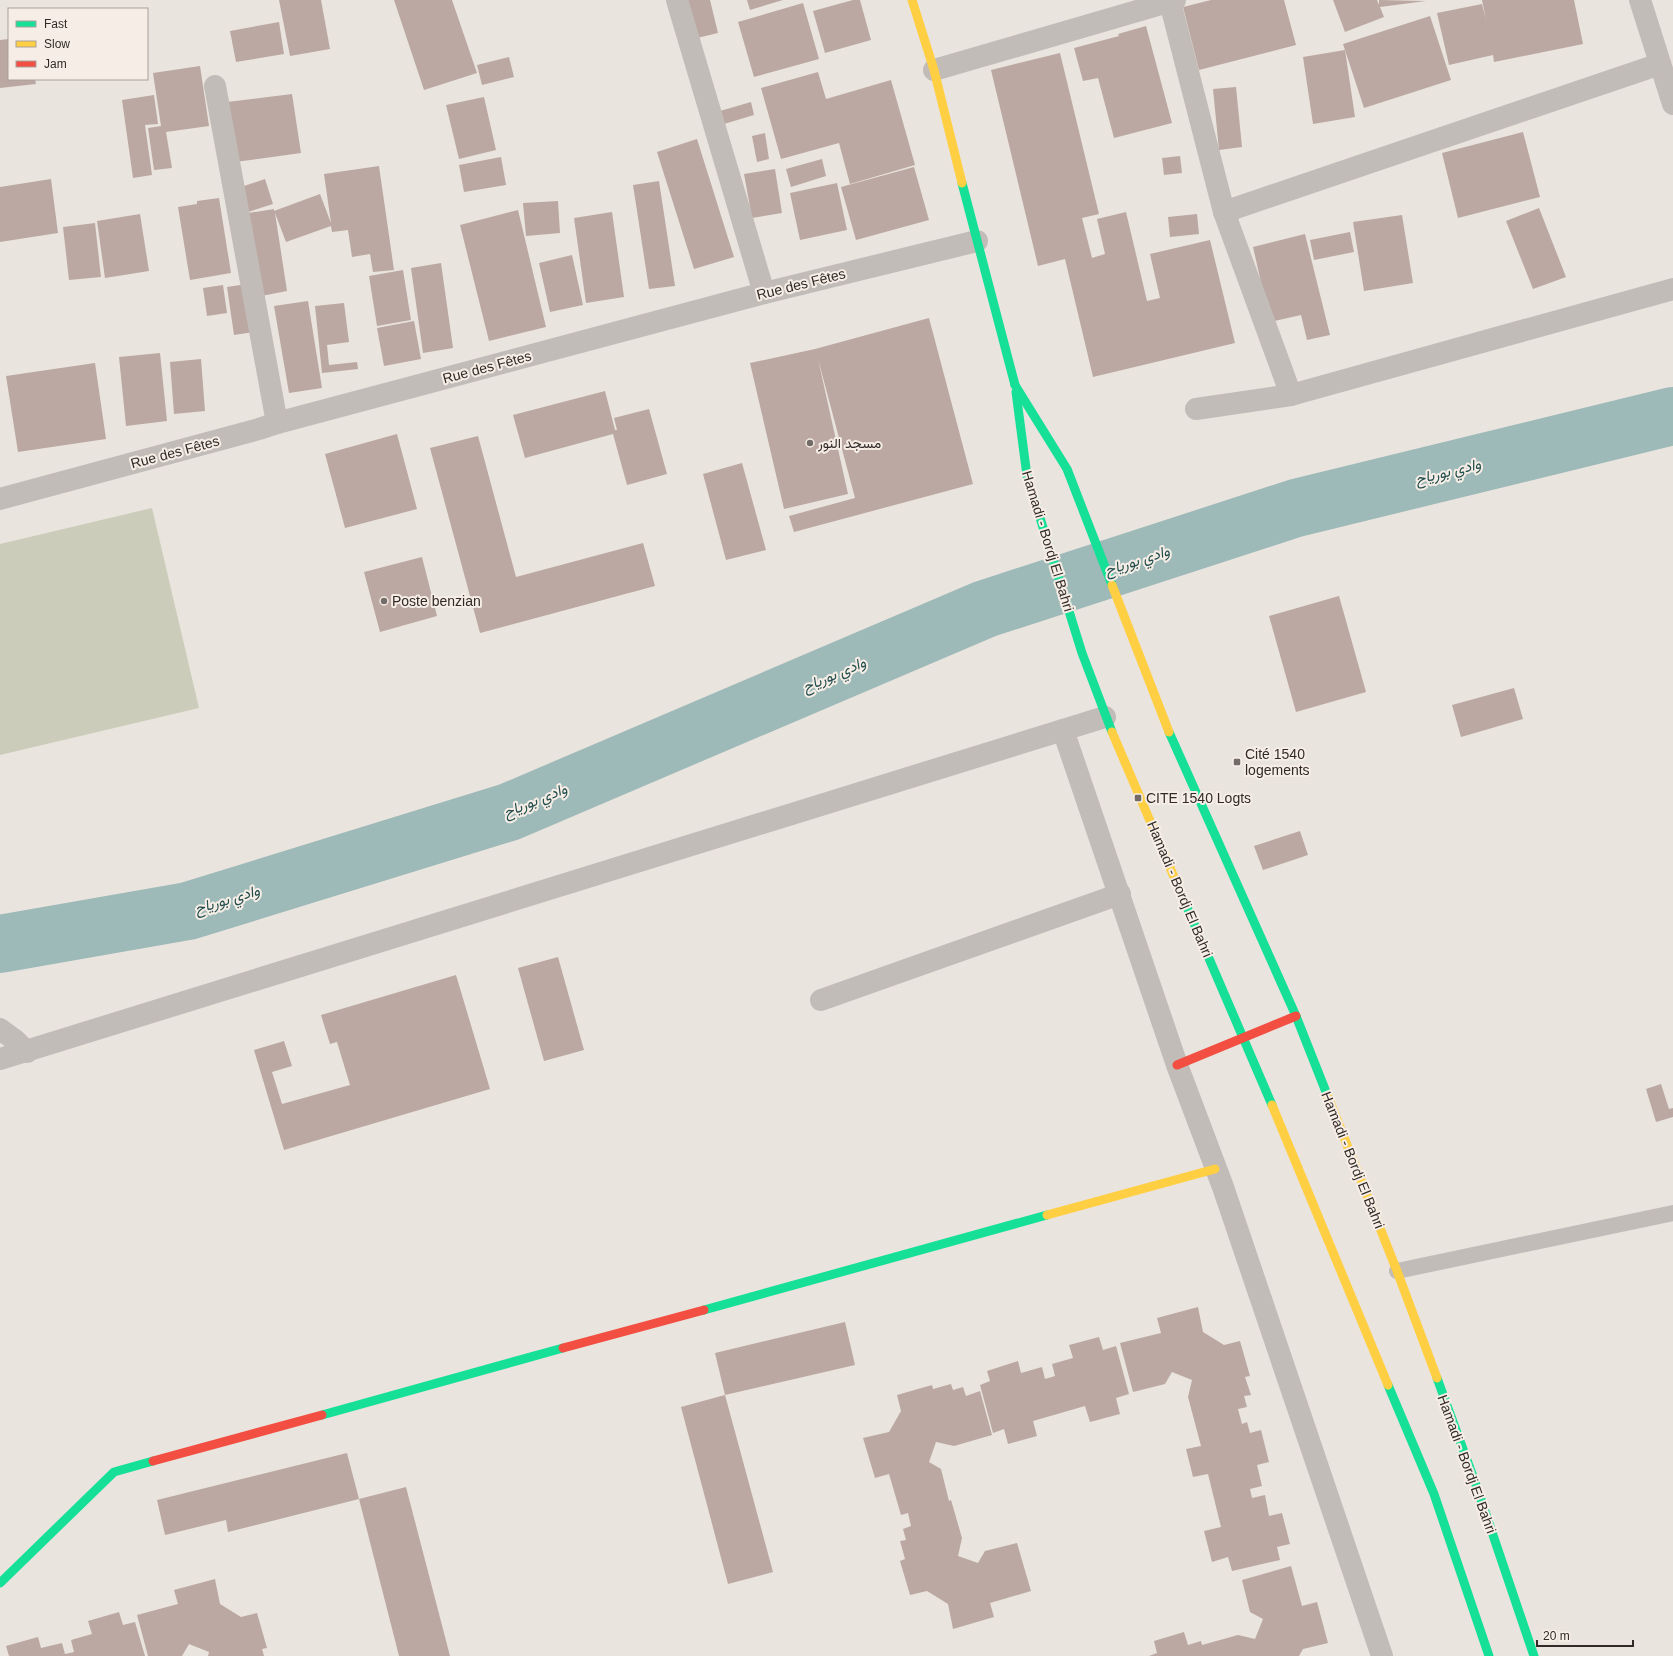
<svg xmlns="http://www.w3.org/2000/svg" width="1673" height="1656" font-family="Helvetica,Vazirmatn,sans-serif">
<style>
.green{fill:#cbcdba}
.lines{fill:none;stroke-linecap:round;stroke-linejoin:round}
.river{stroke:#9db9b8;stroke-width:58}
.building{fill:#bba8a2}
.lane{stroke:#c2bcb8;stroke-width:16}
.street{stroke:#c2bcb8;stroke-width:22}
.fast{stroke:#16e098;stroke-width:9}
.slow{stroke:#ffcf43;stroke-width:9}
.jam{stroke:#f24e42;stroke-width:9}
.poi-dot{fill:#726b67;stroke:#f6eee6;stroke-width:1.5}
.labels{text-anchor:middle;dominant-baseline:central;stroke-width:4;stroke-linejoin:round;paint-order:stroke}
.street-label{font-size:14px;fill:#322a27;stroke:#f6eee6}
.poi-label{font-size:14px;fill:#322a27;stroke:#f6eee6;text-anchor:start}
.water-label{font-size:15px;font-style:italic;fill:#224e4e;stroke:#f6eee6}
</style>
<rect width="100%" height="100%" fill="#eae4de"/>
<!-- green -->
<path class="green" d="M152,508L199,708L0,755V544Z"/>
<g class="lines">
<!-- river -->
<path class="river" d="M0,944L188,911L509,812L985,609L1296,508L1673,416"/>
</g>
<!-- building -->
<g class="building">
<path d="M279,0H321L330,49L290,56Z"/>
<path d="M394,0H452L477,73L424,90Z"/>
<path d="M685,0H710L718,33L693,39Z"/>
<path d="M747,0H783L750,10Z"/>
<path d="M853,0H860L871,40L825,53L813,11Z"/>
<path d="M1211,0H1284L1296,45L1199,70L1183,7Z"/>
<path d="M1333,0H1377L1379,5V0L1426,1L1380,7L1384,17L1345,32Z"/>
<path d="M1482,0H1574L1583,44L1494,62L1493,55L1449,65L1437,13L1482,4L1486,19Z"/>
<path d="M803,3L819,59L754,77L738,22Z"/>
<path d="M1430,16L1451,80L1364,108L1343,44Z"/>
<path d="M279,22L284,54L236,62L230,31Z"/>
<path d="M1146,26L1172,123L1114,138L1098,78L1083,81L1074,48L1119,36L1118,34Z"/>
<path d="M9,39V79H35L36,84L0,88V40Z"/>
<path d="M1345,50L1355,117L1313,124L1303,57Z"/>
<path d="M1060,53L1099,214L1082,218L1092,258L1105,254L1097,219L1126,212L1147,301L1160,298L1150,254L1210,240L1235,343L1093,377L1065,259L1038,266L991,70Z"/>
<path d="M509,57L514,77L482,85L477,65Z"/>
<path d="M200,66L209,126L166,132L172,168L154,170L148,128L161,126L153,73Z"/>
<path d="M818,72L826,99L891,80L915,165L850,184L839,143L781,159L761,88Z"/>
<path d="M1236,87L1242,147L1219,150L1213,89Z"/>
<path d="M292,94L301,153L235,162L227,102Z"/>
<path d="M154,95L158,124L145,125L152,175L133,178L122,100Z"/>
<path d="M484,97L496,150L459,159L446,105Z"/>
<path d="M751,102L754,115L724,124L720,111Z"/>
<path d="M1523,132L1540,197L1458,218L1442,153Z"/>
<path d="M765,133L769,159L757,162L752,136Z"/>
<path d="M697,139L734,257L694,269L657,152Z"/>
<path d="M1180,156L1182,173L1164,175L1162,158Z"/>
<path d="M501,157L506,185L464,192L459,165Z"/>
<path d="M822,159L826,176L791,187L786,169Z"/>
<path d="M379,166L394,270L373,272L370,254L352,257L348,230L332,232L331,226L286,242L275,213L287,291L256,297L242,214L274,209V211L320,194L331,223L324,174Z"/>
<path d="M914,167L929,220L856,240L841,187Z"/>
<path d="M775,169L782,213L752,218L744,174Z"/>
<path d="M51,179L58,233L0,242V187Z"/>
<path d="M265,179L273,204L248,212L241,187Z"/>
<path d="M659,181L675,286L649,289L633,185Z"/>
<path d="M837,183L847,230L800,240L790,193Z"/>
<path d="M219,198L231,273L190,280L178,207L197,204V201Z"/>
<path d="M558,201L560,233L526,236L523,203Z"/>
<path d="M1539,208L1566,277L1533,289L1506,221Z"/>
<path d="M518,210L546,327L489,341L460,225Z"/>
<path d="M612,212L624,297L586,303L574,218Z"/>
<path d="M140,214L149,271L105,278L97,221Z"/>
<path d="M1197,214L1199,234L1170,237L1168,217Z"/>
<path d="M1402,215L1413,283L1364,291L1353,222Z"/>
<path d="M95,223L101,277L69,280L63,227Z"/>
<path d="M1350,232L1354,252L1314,260L1310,240Z"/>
<path d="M1305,234L1330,335L1307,340L1301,315L1270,322L1253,247Z"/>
<path d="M572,255L583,305L550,312L539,263Z"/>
<path d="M441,263L453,348L423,353L411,268Z"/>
<path d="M403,270L411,320L377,326L369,276Z"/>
<path d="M247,284L254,332L234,335L227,287Z"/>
<path d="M223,285L227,313L207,316L203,288Z"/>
<path d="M308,301L322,388L289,393L274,306Z"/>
<path d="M344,303L349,342L327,345L329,365L357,362L358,369L322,373L315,306Z"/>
<path d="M929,318L973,484L794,532L789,516L855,498L818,359L848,494L784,509L750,363L815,349Z"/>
<path d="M414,321L421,359L384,366L377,328Z"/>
<path d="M160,353L167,421L126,426L119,357Z"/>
<path d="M201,359L205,411L174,414L170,362Z"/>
<path d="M95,363L106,439L18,452L6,376Z"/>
<path d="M605,391L615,430H617L614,418L649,409L667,474L627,485L613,434L525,458L513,415Z"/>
<path d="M397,434L417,509L345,528L325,454Z"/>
<path d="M478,436L516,577L643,543L655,586L480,633L430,448Z"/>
<path d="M742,463L766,550L726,560L703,474Z"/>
<path d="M422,557L437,616L380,632L364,572Z"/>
<path d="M1339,596L1366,692L1296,712L1269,616Z"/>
<path d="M1514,688L1523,719L1461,737L1452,705Z"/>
<path d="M1300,831L1308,855L1263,870L1254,846Z"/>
<path d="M558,957L584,1050L544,1061L518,968Z"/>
<path d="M456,975L490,1089L284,1150L254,1050L284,1041L292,1066L272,1072L282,1104L350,1085L337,1042L330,1044L321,1015Z"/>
<path d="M1661,1084L1669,1109L1673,1108V1117L1656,1122L1646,1089Z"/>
<path d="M1198,1307L1203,1332L1224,1345L1240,1341L1250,1376L1245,1377L1251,1395L1244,1396L1247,1407L1238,1409L1242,1424L1247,1422L1250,1433L1261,1430L1269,1462L1257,1465L1262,1486L1250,1489L1252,1498L1265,1495L1269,1516L1282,1513L1290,1544L1277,1547L1280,1560L1232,1571L1228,1557L1212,1562L1204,1531L1221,1527L1208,1474L1193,1477L1186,1449L1201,1446L1188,1397L1192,1380L1172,1372L1165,1384L1133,1392L1120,1343L1161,1333L1157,1318Z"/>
<path d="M845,1322L855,1365L725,1395L773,1572L728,1584L681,1407L725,1395L715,1353Z"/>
<path d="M1099,1337L1103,1350L1116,1346L1129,1394L1116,1398L1120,1414L1090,1422L1085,1406L1033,1421L1037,1436L1008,1444L1004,1429L993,1433L980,1385L990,1381L987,1371L1018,1361L1021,1373L1042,1367L1045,1379L1055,1376L1052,1364L1073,1358L1069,1345Z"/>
<path d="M951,1384L953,1390L963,1387L966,1396L980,1391L992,1435L954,1446L936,1442L929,1462L941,1469L949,1501L951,1500L962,1538L958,1556L978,1563L985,1551L1017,1543L1031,1591L990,1603L994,1617L953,1629L948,1604L927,1591L910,1595L900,1561L905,1559L900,1541L906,1540L903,1529L911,1526L908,1513L901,1515L889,1474L875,1478L863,1438L889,1432L901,1411L897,1395L932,1385L933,1389Z"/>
<path d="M347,1453L359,1499L228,1532L226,1520L165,1535L157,1500Z"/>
<path d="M406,1487L450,1656H399L359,1499Z"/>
<path d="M1291,1566L1302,1606L1317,1602L1328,1643L1303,1649L1299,1656H1149L1157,1653L1154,1641L1184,1632L1188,1645L1201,1641L1202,1645L1238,1635L1255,1639L1263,1619L1250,1612L1242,1580Z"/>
<path d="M215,1579L220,1604L241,1617L257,1613L267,1648L262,1649L264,1656H208L209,1652L189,1644L182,1656H148L137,1615L178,1604L174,1590Z"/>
<path d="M119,1612L123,1625L135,1622L145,1656H9L6,1646L38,1637L41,1648L62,1643L65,1654L74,1652L71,1640L92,1634L88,1621Z"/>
</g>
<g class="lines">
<!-- lane -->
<path class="lane" d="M1397,1271L1673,1213"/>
<!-- street -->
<g class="street">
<path d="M677,0L764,293"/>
<path d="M1640,0L1673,104"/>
<path d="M1170,2L1224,212L1291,395"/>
<path d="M934,70L1175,0"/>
<path d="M215,86L277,423"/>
<path d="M1224,212L1660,64"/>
<path d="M1196,409L1291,395L1673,289"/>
<path d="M0,499L259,429L277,423L764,293L977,241"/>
<path d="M1063,730L1177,1065L1223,1187L1382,1656"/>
<path d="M821,1000L1120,894"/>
<path d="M0,1029L15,1040L27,1052"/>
<path d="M0,1059L1105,717"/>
</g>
<!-- fast -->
<g class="fast">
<path d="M962,183L1015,385"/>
<path d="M1015,385L1067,469L1112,585"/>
<path d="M1016,392L1027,476L1082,653L1112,732"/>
<path d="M1169,732L1296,1016L1328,1097"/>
<path d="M1180,891L1272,1105"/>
<path d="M704,1310L1047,1215"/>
<path d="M1437,1378L1475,1482L1534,1656"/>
<path d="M1388,1385L1434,1494L1489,1656"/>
<path d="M322,1415L563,1348"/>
<path d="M0,1583L114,1472L153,1461"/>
</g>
<!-- slow -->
<g class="slow">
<path d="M912,0L934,70L962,183"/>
<path d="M1112,585L1169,732"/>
<path d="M1112,732L1180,891"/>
<path d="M1328,1097L1397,1271L1437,1378"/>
<path d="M1272,1105L1388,1385"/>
<path d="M1047,1215L1215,1169"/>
</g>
<!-- jam -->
<g class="jam">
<path d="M1177,1065L1296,1016"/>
<path d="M563,1348L704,1310"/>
<path d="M153,1461L322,1415"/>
</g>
</g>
<!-- markers -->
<g class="poi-dot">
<circle cx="810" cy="443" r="4"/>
<circle cx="384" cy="601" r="4"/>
<rect x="1233" y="758" width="8" height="8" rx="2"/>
<rect x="1134" y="794" width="8" height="8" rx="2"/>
</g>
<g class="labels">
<!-- street labels -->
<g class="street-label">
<text transform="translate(801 284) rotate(-14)">Rue des Fêtes</text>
<text transform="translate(487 367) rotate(-15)">Rue des Fêtes</text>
<text transform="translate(175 452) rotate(-15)">Rue des Fêtes</text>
<text transform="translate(1048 541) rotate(73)">Hamadi - Bordj El Bahri</text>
<text transform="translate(1180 889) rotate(67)">Hamadi - Bordj El Bahri</text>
<text transform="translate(1353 1160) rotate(68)">Hamadi - Bordj El Bahri</text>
<text transform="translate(1467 1464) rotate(70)">Hamadi - Bordj El Bahri</text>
</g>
<!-- poi labels -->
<g class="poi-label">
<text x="818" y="443">مسجد النور</text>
<text x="392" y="601">Poste benzian</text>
<text x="1245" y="754">Cité 1540<tspan x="1245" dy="16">logements</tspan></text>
<text x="1146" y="798">CITE 1540 Logts</text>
</g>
<!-- water labels -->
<g class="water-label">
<text transform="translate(1448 471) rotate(-14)">وادي بورياح</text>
<text transform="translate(1137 560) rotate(-18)">وادي بورياح</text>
<text transform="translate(834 674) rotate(-23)">وادي بورياح</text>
<text transform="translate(535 800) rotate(-22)">وادي بورياح</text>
<text transform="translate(227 899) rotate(-17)">وادي بورياح</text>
</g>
</g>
<!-- legend -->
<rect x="8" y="8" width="140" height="72" fill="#f6eee6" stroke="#a8a09a"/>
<rect x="16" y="21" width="20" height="6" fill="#16e098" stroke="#a8a09a"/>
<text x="44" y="28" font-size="12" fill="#322a27">Fast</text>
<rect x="16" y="41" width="20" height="6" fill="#ffcf43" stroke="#a8a09a"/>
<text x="44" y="48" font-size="12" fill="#322a27">Slow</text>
<rect x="16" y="61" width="20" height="6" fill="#f24e42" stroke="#a8a09a"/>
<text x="44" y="68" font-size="12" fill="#322a27">Jam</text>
<!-- scale -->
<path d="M1537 1640v6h96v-6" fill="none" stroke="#322a27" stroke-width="2"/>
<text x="1543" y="1640" font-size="12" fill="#322a27" stroke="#f6eee6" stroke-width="3" paint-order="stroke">20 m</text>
</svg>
